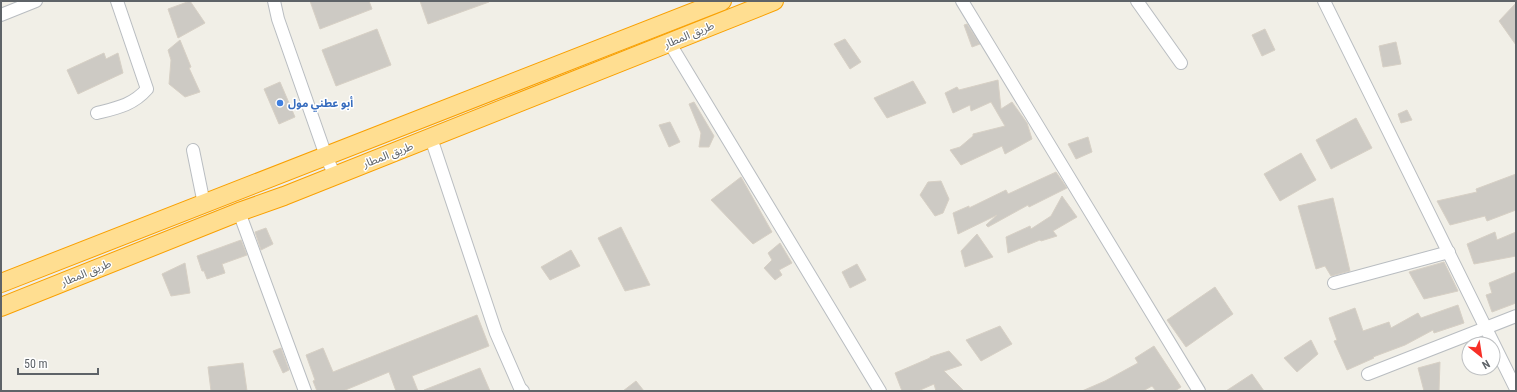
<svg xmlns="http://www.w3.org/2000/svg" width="1517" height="392" font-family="'Roboto Condensed','Noto Sans Arabic',sans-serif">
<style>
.building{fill:#cdcac4;stroke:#d7d0c5}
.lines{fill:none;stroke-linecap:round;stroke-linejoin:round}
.minor-casing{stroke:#b9bdc1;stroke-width:14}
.highway-casing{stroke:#f9a000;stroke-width:20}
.minor{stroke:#fff;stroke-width:12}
.highway{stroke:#ffde91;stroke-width:18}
.shop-dot{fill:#3f7fe0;stroke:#fff;stroke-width:1.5}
.labels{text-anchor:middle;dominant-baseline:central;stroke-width:3;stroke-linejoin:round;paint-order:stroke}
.street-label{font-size:11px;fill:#5e6368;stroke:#fff}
.shop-label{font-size:11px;font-weight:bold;fill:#366cbe;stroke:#fff;text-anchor:start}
</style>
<rect width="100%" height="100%" fill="#f1efe7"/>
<!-- building -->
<g class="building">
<path d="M190,1L205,23L178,38L168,9Z"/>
<path d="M310,1H369L372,9L320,29Z"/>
<path d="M420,1H489V2L428,24Z"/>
<path d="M1516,3V45L1499,21Z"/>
<path d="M967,24L980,44L972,47L964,25Z"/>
<path d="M377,29L391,65L336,86L322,50Z"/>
<path d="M1265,29L1275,50L1262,56L1252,35Z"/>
<path d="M845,39L861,62L850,69L834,44Z"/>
<path d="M180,40L191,67L189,68L200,92L185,97L169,84L171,60L168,50Z"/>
<path d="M1396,42L1401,64L1383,67L1379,46Z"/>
<path d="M104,53L106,59L118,53L123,73L78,94L67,70Z"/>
<path d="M998,80L1001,109L1012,102L1027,123L1032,139L1005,154L1002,146L961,165L950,150L960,147L973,136V134L1005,126L991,102L971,111L970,105L953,113L945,93L957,87L959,90Z"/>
<path d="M913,81L926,103L887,118L874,98Z"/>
<path d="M280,82L295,117L279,124L264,89Z"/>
<path d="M694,102L714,136L709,147H699L701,133L689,104Z"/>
<path d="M1407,110L1412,120L1401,123L1398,114Z"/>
<path d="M1356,118L1372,148L1331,169L1316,140Z"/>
<path d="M670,122L680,142L669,147L659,125Z"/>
<path d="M1088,137L1092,152L1076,159L1068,144Z"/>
<path d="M1301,153L1316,180L1280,201L1264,174Z"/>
<path d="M1056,172L1067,188L1029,207L1028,205L988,227L986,225L997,215L958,234L953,213L969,206V208L1006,190L1008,194Z"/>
<path d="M1516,174V210L1487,221L1485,216L1450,225L1437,201L1477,192L1476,189Z"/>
<path d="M741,177L772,232L753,244L711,200Z"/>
<path d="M941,181L949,199L943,213L935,216L920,195L928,182Z"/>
<path d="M1062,196L1077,217L1053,231L1057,236L1041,241L1040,240L1008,253L1006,237L1030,226L1031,229L1051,216Z"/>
<path d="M1333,198L1350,271L1331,276L1325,266L1316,269L1298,206Z"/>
<path d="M621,227L650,285L625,291L598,238Z"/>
<path d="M266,228L273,244L261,250L255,232Z"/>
<path d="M1495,232L1497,240L1516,232V256L1474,264L1467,244Z"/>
<path d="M977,234L993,257L965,267L961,251Z"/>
<path d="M241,240L247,255L222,264L225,273L207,279L204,271H202L197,256Z"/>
<path d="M780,243L792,263L779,270L782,275L775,280L764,268L772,260L768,253Z"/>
<path d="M571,250L580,266L550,280L541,267Z"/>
<path d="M1444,262L1458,291L1424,299L1409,272Z"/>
<path d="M185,263L190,293L171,296L162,274Z"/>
<path d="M857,264L866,280L850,288L842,272Z"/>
<path d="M1516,272V303L1492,312L1486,295L1492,293L1489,283Z"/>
<path d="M1215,287L1233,314L1186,347L1167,320Z"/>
<path d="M1458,305L1464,323L1434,333L1433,330L1405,345L1373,357L1374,358L1347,370L1334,341L1337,340L1329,318L1355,308L1363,331L1389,322L1391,328L1418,313L1421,318Z"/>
<path d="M477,315L489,346L412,376L418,391H396L389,372L343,391H317L313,381L315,380L306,355L323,348L333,372Z"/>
<path d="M1000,326L1012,344L981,361L966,340Z"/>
<path d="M1311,340L1318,354L1297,372L1284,358Z"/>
<path d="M1154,346L1181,387L1175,391H1156L1152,386L1143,391H1082L1105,381L1138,363L1135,358Z"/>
<path d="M281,348L289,370L283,373L273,351Z"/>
<path d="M949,351L962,365L944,371L964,391H936L934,384L918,391H902L895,373L930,358V357Z"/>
<path d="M1440,362L1439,391H1424L1418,368Z"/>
<path d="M243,363L247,391H211L208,367Z"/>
<path d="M480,368L490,391H424V390Z"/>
<path d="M1252,374L1264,391H1226Z"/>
<path d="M636,381L644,391H623Z"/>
</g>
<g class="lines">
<defs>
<g id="minor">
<path d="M274,1L278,19L326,156L335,176"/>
<path d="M962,1L1199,391"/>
<path d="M1137,1L1181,63"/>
<path d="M1324,1L1516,389"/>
<path d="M1,15L36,1"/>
<path d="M669,42L880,391"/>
<path d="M97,113C117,108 133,105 147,89L117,1"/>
<path d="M431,138L496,333L520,388L523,391"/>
<path d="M193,150L204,204"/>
<path d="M239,212L305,391"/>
<path d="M1334,283L1449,252"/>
<path d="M1368,374L1516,316"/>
</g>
<g id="highway">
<path d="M1,283L722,1"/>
<path d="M1,307L239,212L284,196L774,1"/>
</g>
</defs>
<!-- minor casing -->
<use href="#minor" class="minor-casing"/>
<!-- highway casing -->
<use href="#highway" class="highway-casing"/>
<!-- minor -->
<use href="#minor" class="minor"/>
<!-- highway -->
<use href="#highway" class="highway"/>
</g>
<!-- markers -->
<circle class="shop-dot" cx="280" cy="103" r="4"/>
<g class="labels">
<!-- street labels -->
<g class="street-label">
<text transform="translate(689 35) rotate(-22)">طريق المطار</text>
<text transform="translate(388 155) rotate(-21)">طريق المطار</text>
<text transform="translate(86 273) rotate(-22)">طريق المطار</text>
</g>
<!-- shop labels -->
<g class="shop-label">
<text x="288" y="103">أبو عطني مول</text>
</g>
</g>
<!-- border -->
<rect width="1517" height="392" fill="none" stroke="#5e6368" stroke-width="4"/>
<!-- north arrow -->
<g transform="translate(1481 356) rotate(150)"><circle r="19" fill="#ffffff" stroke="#bfc1c3"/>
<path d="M0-3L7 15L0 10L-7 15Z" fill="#f72f27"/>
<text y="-6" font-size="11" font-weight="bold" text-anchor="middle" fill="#5e6368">N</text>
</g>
<!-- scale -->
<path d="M18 368v6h80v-6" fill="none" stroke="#5e6368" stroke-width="2"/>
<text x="24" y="368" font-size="12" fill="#5e6368" stroke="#ffffff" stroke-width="3" paint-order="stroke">50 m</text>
</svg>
